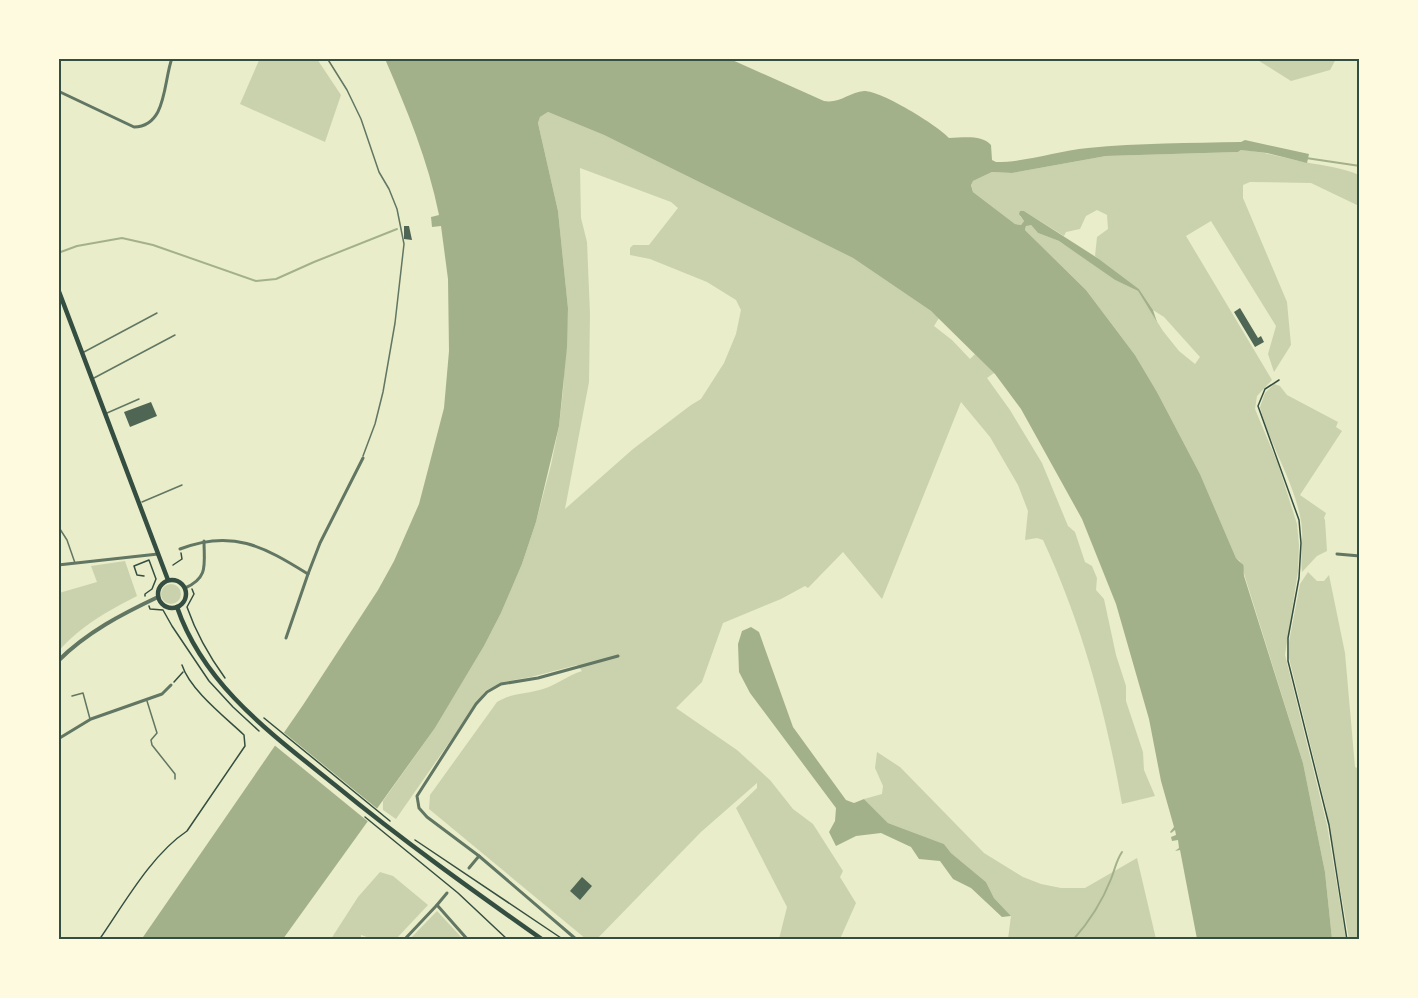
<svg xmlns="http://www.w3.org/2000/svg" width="1418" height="998" font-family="Quicksand,sans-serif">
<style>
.green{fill:#cad2ad;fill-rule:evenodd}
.water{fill:#a3b18a}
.pier{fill:#e9edc9}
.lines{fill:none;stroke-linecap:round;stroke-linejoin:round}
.stream{stroke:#a3b18a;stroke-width:2}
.building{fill:#4f6655}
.path{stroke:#344e41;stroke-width:1.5}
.service{stroke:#617663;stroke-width:1.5}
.minor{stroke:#617663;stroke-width:3}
.tertiary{stroke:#617663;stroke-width:4}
.secondary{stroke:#344e41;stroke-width:4.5}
.neatline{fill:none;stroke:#344e41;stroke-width:2}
</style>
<rect width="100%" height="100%" fill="#e9edc9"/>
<!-- green -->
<g class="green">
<path d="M260,58L317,59L341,95L325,142L240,104Z"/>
<path d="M1256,59H1336L1330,70L1291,81Z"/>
<path d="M548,112L604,135L853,258L931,311L939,318L934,326L952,340L970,359L975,354L994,373L987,378L1010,410L1042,463L1068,526L1075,532L1085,562L1092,566L1097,578L1096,590L1104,599L1116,655L1126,686V701L1143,752L1144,770L1155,796L1122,804C1106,713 1082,624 1043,540L1037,538L1025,540L1028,511L1018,485L990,437L961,402L882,599L843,552L808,588L805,586L781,599L723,623L702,682L676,708L737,750L770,780L793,809L813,824L843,871L840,877L856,903L840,939H779L787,907L736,808L757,788V783L701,832L597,939H586L429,809L430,795L497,702C511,693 527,694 543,689C557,685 568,675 582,671L577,665L531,677L503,682L485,691L396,819L383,810V801L435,728L484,646L501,613L522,564L536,522L551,465L559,426L563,391L568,308L558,211L538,123L540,117ZM580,168L671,202L678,208L649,245H633L630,248V255L650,259L707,282L736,300L741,310L736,334L724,363L701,399L691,405L633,449L565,509L589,382L590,314L587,242L581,218Z"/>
<path d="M1241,150C1263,151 1283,158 1305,162C1324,166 1341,167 1359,175V206L1311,183L1250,182L1243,185V198L1287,302L1291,345L1274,372L1268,354L1276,326L1211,221L1186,236L1272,380L1257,396L1255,409L1278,464L1297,524L1299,545L1298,571L1285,655L1327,825L1346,939H1332L1325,872L1303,763L1240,561L1236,558L1200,474L1157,392L1135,355L1086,290L1029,234L1025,230L1027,224L1031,225L1038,233L1059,241L1074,251L1115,280L1138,291L1163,331L1179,351L1195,364L1200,357L1164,317L1153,310L1139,289L1095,256L1097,237L1108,229L1107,215L1097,210L1086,216L1080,229L1066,232L1064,236L1024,211L1020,216L1024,221L1021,225L1015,224L973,192L971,184L973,181L992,172L1012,173L1106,156L1238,152Z"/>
<path d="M1274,384L1280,386L1287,395L1338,422L1336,427L1342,431L1300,495L1326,513L1324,518L1325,520L1327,551L1317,556L1302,572C1300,556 1304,538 1301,521C1294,481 1270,446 1260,407L1265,393Z"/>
<path d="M125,561L137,596C109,610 79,627 59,651V593L97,582L91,566Z"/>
<path d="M1308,572L1317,581H1324L1329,575L1345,653L1355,767L1359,769V939H1349L1326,808L1289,658V642L1300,584Z"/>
<circle cx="171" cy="594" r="10"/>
<path d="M877,752L900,767L984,853L1023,877L1041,884L1061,888H1085L1137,858L1156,939H1008L1011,916L994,898L986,882L951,853L944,844L888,823L864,799L882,794L883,786L875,768Z"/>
<path d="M380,872L393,876L428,905L396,939H373L361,935V939H331L358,897Z"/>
<path d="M437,911L463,939H410Z"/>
</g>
<!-- water -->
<g class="water">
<path d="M385,59H730L824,101C839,104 850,92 864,91C882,91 937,125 949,138C962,138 981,134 991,145L992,160L996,162C1027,162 1057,151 1088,148C1139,143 1190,143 1241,142L1245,140L1309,154L1307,163L1267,153L1241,150L1238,152L1106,156L1012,173L992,172L973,181L971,185L973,192L1015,224L1021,225L1024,221L1019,214L1020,211H1024L1099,259L1139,289L1153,310L1157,322L1138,291L1115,280L1059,241L1038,233L1031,225L1026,226L1025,230L1029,234L1086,290L1135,355L1157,392L1200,474L1236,558C1246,569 1243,560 1244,576L1303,763L1325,872L1332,939H1197L1180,850L1175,851L1179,848L1178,840L1172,841L1171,837L1176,835L1175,830L1171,833L1170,832L1174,827L1161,781L1149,719L1116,604L1082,519L1021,409L995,374L931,311L853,258L604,135L548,112L540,117L538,123L558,211L568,308L567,347L559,426L536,522L522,564L501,613L484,646L435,728L283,939L141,940L303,705L378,590L394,561L419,504L444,408L449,351L448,279L441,226L432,227L431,217L439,215C428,160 407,110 385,59Z"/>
<path d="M751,627L759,632L793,727L846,800L854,803L864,799L888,823L944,844L951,853L986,882L994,898L1011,916L1002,917L971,888L953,879L940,861L919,859L911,847L881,833L856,836L836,846L829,832L835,821L836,808L750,693L739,672L738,644L742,631Z"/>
</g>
<!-- pier -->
<path class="pier" d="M282,731L380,811L371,824L273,744Z"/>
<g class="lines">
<!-- stream -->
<g class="stream">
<path d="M1306,158L1360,166"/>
<path d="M58,253L77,246L122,238L153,245L256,281L276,279L314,262L397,229"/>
<path d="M1073,940C1090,921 1102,902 1111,879C1115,869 1116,861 1122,852"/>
</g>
</g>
<!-- building -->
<g class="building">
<path d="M404,226H409L412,240L404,239Z"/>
<path d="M1240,308L1258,338L1261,336L1264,342L1255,347L1234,312Z"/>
<path d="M151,402L157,416L130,427L124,412Z"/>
<path d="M582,877L592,886L580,900L570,891Z"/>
</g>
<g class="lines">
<!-- path -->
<g class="path">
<path d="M1279,380L1265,389L1258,406L1299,520L1301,543L1299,578L1288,638V661L1329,825L1347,940"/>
<path d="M173,565L182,559L181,553"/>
<path d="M144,576L137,575L134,566L149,560L156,579L152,589L145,594V596"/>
<path d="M192,589L194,594L187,607C196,633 209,656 225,678"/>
<path d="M149,606L150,609L163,610L172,626L209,681L233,707L259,731"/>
<path d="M174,682L183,672"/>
<path d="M264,718L390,821"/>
<path d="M365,817L458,893L508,940"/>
<path d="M415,840L564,940"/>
<path d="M99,940C124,904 151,855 187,831L245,746L244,735C225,717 190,690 182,665"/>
</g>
<!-- service -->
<g class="service">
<path d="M327,58L347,90L361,119L379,172L389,189L397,209L404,244L395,323L383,392L375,424L363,456"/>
<path d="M84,352L157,313"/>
<path d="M94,378L175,335"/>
<path d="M107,413L139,399"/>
<path d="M142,502L182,485"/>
<path d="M58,526L67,540L75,563"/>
<path d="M72,696L83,693L90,719"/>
<path d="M147,701L157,733L151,740L152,745L175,774V779"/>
</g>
<!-- minor -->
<g class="minor">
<path d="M58,91L134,127C167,126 163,83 172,58"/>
<path d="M180,549C232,529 263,546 308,574L320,543L363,458"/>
<path d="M1337,554L1360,556"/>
<path d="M58,565L158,554"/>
<path d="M185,588C209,578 204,564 204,541"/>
<path d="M286,638L308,574"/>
<path d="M58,739L91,719L162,694L171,685"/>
<path d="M469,868L479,856"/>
<path d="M437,905L447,893"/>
<path d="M404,940L437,905L468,940"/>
<path d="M577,940L479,856L427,817L419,808L417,796L476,704L487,692L501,684L538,678L618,656"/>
</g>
<!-- tertiary -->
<path class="tertiary" d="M58,661C87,632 122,614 158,597"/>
<!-- secondary -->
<g class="secondary">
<path d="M58,289L168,580"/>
<circle cx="172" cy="594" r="14"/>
<path d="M177,607C204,686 272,734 335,785C402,840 472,890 543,940"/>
</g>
</g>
<!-- border -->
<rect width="1418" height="998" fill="none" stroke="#fefae0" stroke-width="120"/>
<rect x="60" y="60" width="1298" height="878" class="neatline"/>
</svg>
